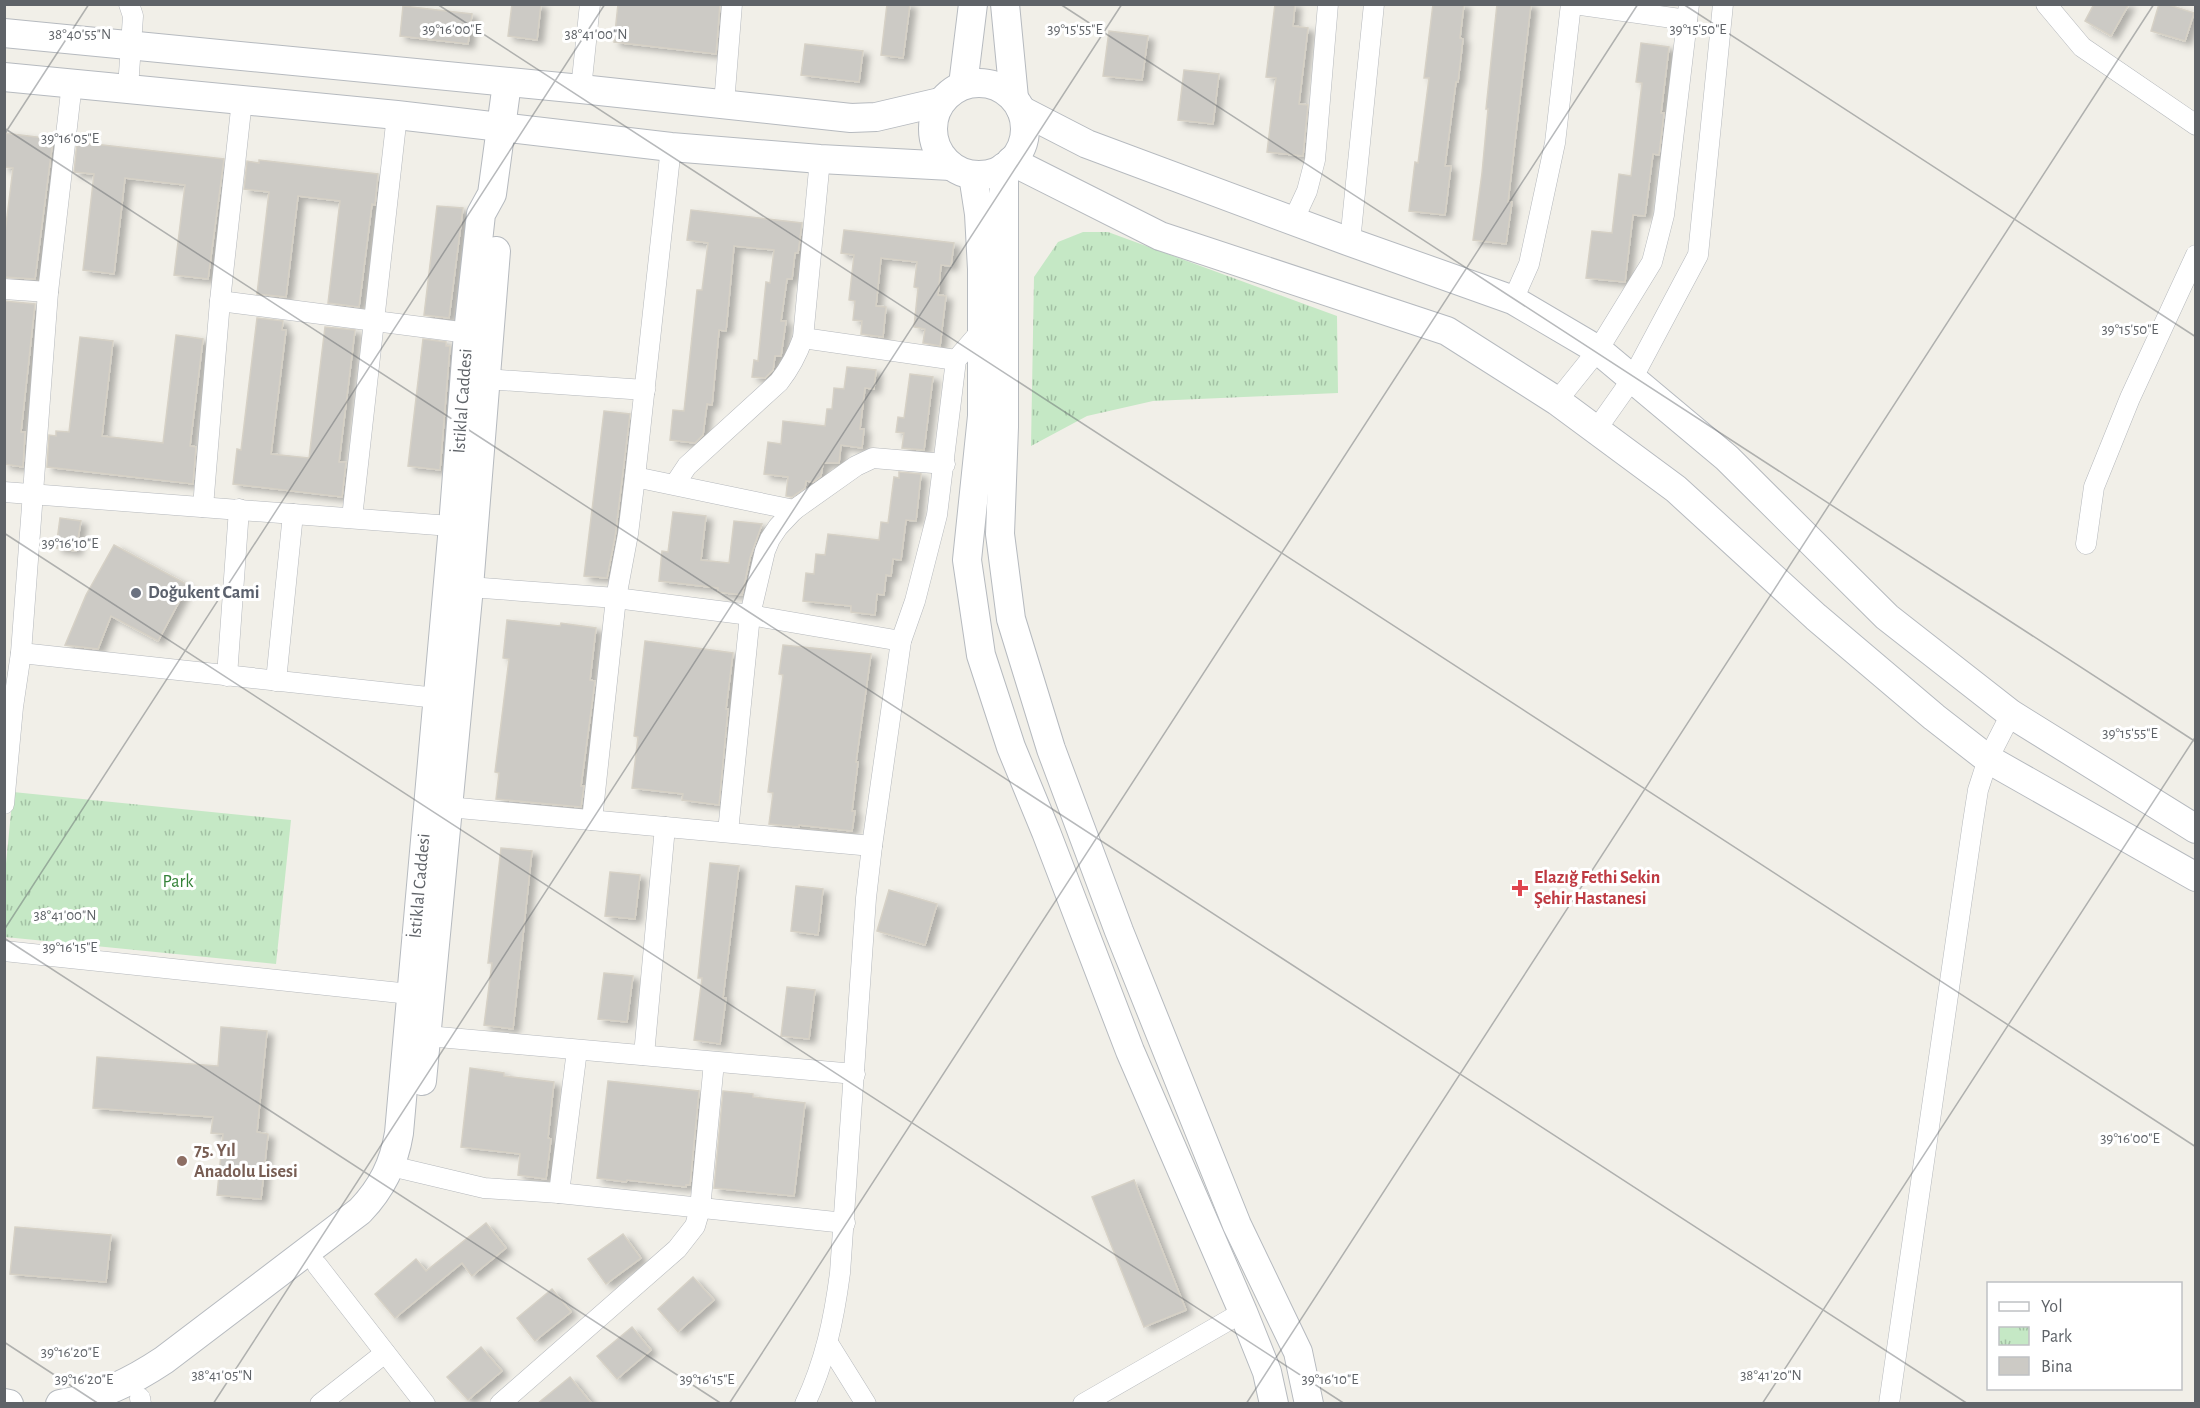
<svg xmlns="http://www.w3.org/2000/svg" width="2200" height="1408" font-family="'Alegreya Sans',sans-serif">
<style>
.park{fill:url(#park-tufts)}
.building{fill:#cccac5;stroke:#d6d1c6;stroke-width:1.5;filter:url(#shadow)}
.lines{fill:none;stroke-linecap:round;stroke-linejoin:round}
.street-casing{stroke:#b5b8bc;stroke-width:21}
.secondary-casing{stroke:#b6babf;stroke-width:30}
.street{stroke:#fff;stroke-width:20}
.secondary{stroke:#fff;stroke-width:28}
.ticks{fill:none;stroke:#5f6368;stroke-width:1.5;stroke-opacity:0.45}
.worship-dot{fill:#6b7280;stroke:#fff;stroke-width:2}
.health-dot{fill:#e0444e;stroke:#fff;stroke-width:2}
.education-dot{fill:#8d6e63;stroke:#fff;stroke-width:2}
.labels{text-anchor:middle;dominant-baseline:central;stroke-width:6;stroke-linejoin:round;paint-order:stroke}
.street-label{font-size:18px;fill:#5f6368;stroke:#fff}
.worship-label{font-size:18px;font-weight:bold;fill:#5b616d;stroke:#fff;text-anchor:start}
.health-label{font-size:18px;font-weight:bold;fill:#be3a42;stroke:#fff;text-anchor:start}
.park-label{font-size:18px;fill:#348238;stroke:#fff}
.education-label{font-size:18px;font-weight:bold;fill:#785e54;stroke:#fff;text-anchor:start}
.ticks-label{font-size:15px;text-anchor:middle;fill:#5f6368;stroke:#fff;stroke-width:6;stroke-linejoin:round;paint-order:stroke}
</style>
<defs>
<pattern id="park-tufts" width="24" height="20" patternUnits="userSpaceOnUse" patternTransform="scale(1.5)"><rect width="24" height="20" fill="#c5e8c5"/><path d="M3 7l-1-3M5 7V3M7 7l1-3M15 17l-1-3M17 17v-4M19 17l1-3" fill="none" stroke="#a3c0a4"/></pattern>
<filter id="shadow"><feDropShadow dx="6" dy="4" stdDeviation="3" flood-color="#0004"/></filter>
</defs>
<rect width="100%" height="100%" fill="#f1efe8"/>
<!-- park -->
<g class="park">
<path d="M1083,232H1108L1337,316L1338,393L1153,401L1087,416L1031,446L1034,277L1058,242Z"/>
<path d="M13,792L291,820L276,964L5,937V874Z"/>
</g>
<!-- building -->
<g class="building">
<path d="M512,4H541L537,40L508,36Z"/>
<path d="M618,4H720L716,54L614,42Z"/>
<path d="M887,4H910L903,58L881,55Z"/>
<path d="M1275,4H1295L1293,26L1308,28L1299,104L1308,105L1303,156L1267,152L1276,78L1266,77Z"/>
<path d="M1433,4H1464L1460,38L1463,39L1458,82H1456L1445,166H1451L1445,215L1409,211L1415,162L1418,163L1429,78H1424Z"/>
<path d="M1497,4H1531L1508,202H1512L1506,244L1473,240L1482,173L1488,109H1486Z"/>
<path d="M2094,4H2129L2111,36L2085,21Z"/>
<path d="M2159,4H2166L2194,13L2185,41L2151,31Z"/>
<path d="M403,6L472,14L468,44L400,36Z"/>
<path d="M1109,31L1148,36L1142,80L1103,76Z"/>
<path d="M1641,43L1669,47L1661,113H1664L1659,155L1653,154L1645,216L1633,215L1625,282L1586,278L1592,231L1612,233L1619,174L1631,176L1642,83L1636,82Z"/>
<path d="M805,44L863,51L859,82L801,75Z"/>
<path d="M1184,70L1219,74L1213,124L1178,120Z"/>
<path d="M4,133L53,139L35,279L4,277V241L13,168L4,167Z"/>
<path d="M77,142L224,159L208,279L174,275L185,185L125,178L114,274L83,270L94,174L74,172Z"/>
<path d="M259,160L378,174L375,205L372,204L359,307L328,303L340,201L298,196L286,297L257,294L269,192L244,189L247,161L259,163Z"/>
<path d="M437,206L463,208L449,318L424,315Z"/>
<path d="M691,210L802,223L798,253H795L792,279H787L781,321H786L781,356H775L773,370L765,378L752,377L754,360L758,361L766,282L770,283L774,250L734,246L726,331L719,330L712,405L707,404L703,435L695,443L670,440L673,410L684,411L697,290H702L708,243L687,240Z"/>
<path d="M844,230L954,243L951,266L941,265L938,295L946,296L940,346L923,343L925,329L914,327L918,288L914,287L917,262L881,258L876,306L886,307L883,337L861,334L862,321L853,320L855,301L849,300L854,255L841,253Z"/>
<path d="M4,301L35,304L21,432H25L23,467L4,464Z"/>
<path d="M257,318L283,321L282,330H286L271,454L309,458L325,327L355,330L339,462H346L342,497L233,484L237,449L241,450Z"/>
<path d="M176,335L203,339L190,446L196,447L193,484L47,467L49,435L56,436V431L69,432L80,337L113,341L102,436L163,443Z"/>
<path d="M423,339L446,342V346H450L440,470L408,466Z"/>
<path d="M847,367L876,370L874,389L865,388L860,429H864L862,448L841,445L839,463H823L821,476L813,482L806,481L805,488L792,497L786,496L788,477L764,474L768,442L781,444L783,421L825,426L827,409H832L834,388L844,389Z"/>
<path d="M910,374L933,377L924,450L902,448L904,433L896,432L898,417L904,418Z"/>
<path d="M604,411L630,414L615,537L607,578L584,576Z"/>
<path d="M899,472L921,474L916,521L906,520L901,560L893,559L891,576L886,575L884,595L877,594L875,615L851,612V606L803,601L806,573L814,574L816,554L825,555L828,534L879,540L881,522L888,523L894,477L899,478Z"/>
<path d="M673,512L706,516L701,560L729,563L734,521L762,524L750,558L742,595L718,592V588L659,581L662,551L668,552Z"/>
<path d="M60,518L81,521L76,551L56,548Z"/>
<path d="M114,545L188,585L158,641L111,616L98,649L65,645L86,595Z"/>
<path d="M507,620L560,626L561,623L596,628L590,680L595,681L581,786H584L581,807L496,799L499,773L495,772L509,659L503,658Z"/>
<path d="M645,641L733,653L726,709H728L719,805L682,800L683,794L632,788L638,737L634,736Z"/>
<path d="M783,645L871,654L856,762H858L852,811H855L852,831L799,825V827L769,824L773,793L768,792L783,675L779,674Z"/>
<path d="M501,848L532,851L513,1029L484,1025L492,963H488Z"/>
<path d="M710,863L739,866L723,998H726L720,1044L694,1040L702,978H698Z"/>
<path d="M610,872L640,875L635,919L605,916Z"/>
<path d="M796,886L823,889L818,935L791,931Z"/>
<path d="M889,890L937,904L925,945L877,931Z"/>
<path d="M604,973L633,976L627,1022L598,1019Z"/>
<path d="M787,987L815,990L809,1039L781,1036Z"/>
<path d="M221,1027L267,1031L257,1132L268,1134L261,1199L217,1195L223,1134L211,1133L213,1117L93,1108L97,1057L218,1066Z"/>
<path d="M470,1068L504,1073V1076L554,1082L548,1138L551,1139L546,1179L518,1175L520,1154L461,1147Z"/>
<path d="M608,1081L699,1091L690,1185H686V1187L627,1180L626,1182L597,1178Z"/>
<path d="M723,1091L753,1094V1097L805,1103L794,1196L714,1188Z"/>
<path d="M1134,1180L1186,1310L1144,1327L1092,1197Z"/>
<path d="M486,1223L506,1248L472,1276L462,1263L395,1318L375,1294L416,1259L426,1271Z"/>
<path d="M15,1227L111,1235L106,1282L10,1274Z"/>
<path d="M623,1234L641,1258L606,1284L588,1259Z"/>
<path d="M693,1277L714,1300L678,1332L658,1309Z"/>
<path d="M552,1289L571,1312L535,1341L517,1318Z"/>
<path d="M632,1327L651,1350L617,1379L597,1356Z"/>
<path d="M481,1347L502,1371L468,1400L447,1377Z"/>
<path d="M570,1377L592,1404H537Z"/>
</g>
<g class="lines">
<defs>
<g id="street">
<path d="M1574,4L1687,20"/>
<path d="M2046,4L2082,47L2196,125"/>
<path d="M128,88L133,16L129,4"/>
<path d="M581,89L590,4"/>
<path d="M724,104L732,4"/>
<path d="M1293,221L1307,191L1315,160L1328,4"/>
<path d="M1350,242L1374,4"/>
<path d="M4,289L48,292"/>
<path d="M1513,300L1529,264L1555,143L1571,4"/>
<path d="M220,301L468,333"/>
<path d="M803,338L956,360"/>
<path d="M486,379L645,390"/>
<path d="M1557,401L1598,350L1652,262L1664,215L1689,4"/>
<path d="M1596,430L1632,379L1698,255L1723,4"/>
<path d="M635,477L794,510L856,466L873,458L945,464"/>
<path d="M675,484L687,466L779,382C790,368 797,355 803,338L820,159"/>
<path d="M4,492L464,527"/>
<path d="M203,507L220,301L242,100"/>
<path d="M352,518L397,115"/>
<path d="M2086,544L2094,487L2130,398L2196,255"/>
<path d="M469,587L616,598L750,615L901,641"/>
<path d="M21,653L437,698"/>
<path d="M227,676L239,509"/>
<path d="M276,681L293,514"/>
<path d="M4,804L13,707L21,653L48,292L72,83"/>
<path d="M448,807L872,846"/>
<path d="M592,820L616,598L628,534L635,477L671,147"/>
<path d="M728,832L750,615L765,551L770,539L778,527L794,510"/>
<path d="M4,951L410,994"/>
<path d="M427,1036L855,1074"/>
<path d="M644,1055L665,827"/>
<path d="M391,1166L484,1188L559,1193L845,1223"/>
<path d="M559,1193L577,1050"/>
<path d="M317,1265L425,1404"/>
<path d="M828,1343L866,1404"/>
<path d="M140,1398L141,1404"/>
<path d="M320,1404L385,1353"/>
<path d="M500,1404L677,1249L695,1226L700,1209L714,1062"/>
<path d="M805,1404C825,1362 834,1319 840,1273L866,898L872,846L901,641L915,601L937,515L956,360L981,331"/>
<path d="M1083,1404L1243,1312"/>
<path d="M1889,1404L1973,822L1978,790L1988,759L2011,714"/>
</g>
<g id="secondary">
<path d="M1005,4L1014,98"/>
<path d="M4,33L581,89L851,118L876,117L940,102"/>
<path d="M4,77L397,115L671,147L820,159L951,166"/>
<circle cx="979" cy="129" r="46"/>
<path d="M963,85L973,4"/>
<path d="M1021,110L1087,144L1350,242L1513,300L1598,350L1727,458L1887,617L2011,714L2196,829"/>
<path d="M1011,161L1160,236L1447,331L1557,401L1676,489L1816,617L1934,717L1988,759L2196,877"/>
<path d="M1004,167V427L1000,534L1011,619L1051,749L1119,931L1237,1225L1298,1352L1309,1404"/>
<path d="M973,175L979,214L982,269V416L967,560L981,655L1011,747L1046,832L1130,1051L1243,1312L1267,1372L1274,1404"/>
<path d="M422,1081L469,587L496,251"/>
<path d="M4,1403L9,1404"/>
<path d="M60,1404C100,1397 131,1382 164,1360L360,1211C382,1188 394,1164 399,1133L453,526L468,333L481,214L492,194L507,83"/>
</g>
</defs>
<!-- street casing -->
<use href="#street" class="street-casing"/>
<!-- secondary casing -->
<use href="#secondary" class="secondary-casing"/>
<!-- street -->
<use href="#street" class="street"/>
<!-- secondary -->
<use href="#secondary" class="secondary"/>
</g>
<!-- ticks -->
<path class="ticks" d="M437,4L2196,1147M1060,4L2196,742M1683,4L2196,337M4,128L1968,1404M4,135L89,4M4,533L1345,1404M4,930L605,4M4,938L722,1404M4,1342L99,1404M213,1404L1122,4M729,1404L1638,4M1246,1404L2154,4M1762,1404L2196,736"/>
<!-- markers -->
<circle class="worship-dot" cx="136" cy="593" r="6"/>
<path class="health-dot" d="M1517 879h6v6h6v6h-6v6h-6v-6h-6v-6h6z"/>
<circle class="education-dot" cx="182" cy="1161" r="6"/>
<g class="labels">
<!-- street labels -->
<g class="street-label">
<text transform="translate(463 401) rotate(-86)">İstiklal Caddesi</text>
<text transform="translate(420 886) rotate(-85)">İstiklal Caddesi</text>
</g>
<!-- worship labels -->
<g class="worship-label">
<text x="148" y="593">Doğukent Cami</text>
</g>
<!-- health labels -->
<g class="health-label">
<text x="1534" y="878">Elazığ Fethi Sekin<tspan x="1534" dy="21">Şehir Hastanesi</tspan></text>
</g>
<!-- park labels -->
<g class="park-label">
<text x="178" y="882">Park</text>
</g>
<!-- education labels -->
<g class="education-label">
<text x="194" y="1151">75. Yıl<tspan x="194" dy="21">Anadolu Lisesi</tspan></text>
</g>
</g>
<g class="ticks-label">
<text x="1075" y="34">39°15'55"E</text>
<text x="452" y="34">39°16'00"E</text>
<text x="1698" y="34">39°15'50"E</text>
<text x="596" y="39">38°41'00"N</text>
<text x="80" y="39">38°40'55"N</text>
<text x="70" y="143">39°16'05"E</text>
<text x="2130" y="334">39°15'50"E</text>
<text x="70" y="548">39°16'10"E</text>
<text x="2130" y="738">39°15'55"E</text>
<text x="65" y="920">38°41'00"N</text>
<text x="70" y="952">39°16'15"E</text>
<text x="2130" y="1143">39°16'00"E</text>
<text x="70" y="1357">39°16'20"E</text>
<text x="222" y="1380">38°41'05"N</text>
<text x="1771" y="1380">38°41'20"N</text>
<text x="84" y="1384">39°16'20"E</text>
<text x="707" y="1384">39°16'15"E</text>
<text x="1330" y="1384">39°16'10"E</text>
</g>
<!-- border -->
<rect width="2200" height="1408" fill="none" stroke="#5f6368" stroke-width="12"/>
<!-- legend -->
<rect x="1987" y="1282" width="195" height="108" fill="#ffffff" stroke="#bfc1c3" stroke-width="1.5"/>
<rect x="1999" y="1302" width="30" height="9" fill="#ffffff" stroke="#bfc1c3" stroke-width="1.5"/>
<text x="2041" y="1312" font-size="18" fill="#5f6368">Yol</text>
<rect x="1999" y="1327" width="30" height="18" fill="url(#park-tufts)" stroke="#bfc1c3" stroke-width="1.5"/>
<text x="2041" y="1342" font-size="18" fill="#5f6368">Park</text>
<rect x="1999" y="1357" width="30" height="18" fill="#cccac5" stroke="#bfc1c3" stroke-width="1.5"/>
<text x="2041" y="1372" font-size="18" fill="#5f6368">Bina</text>
</svg>
